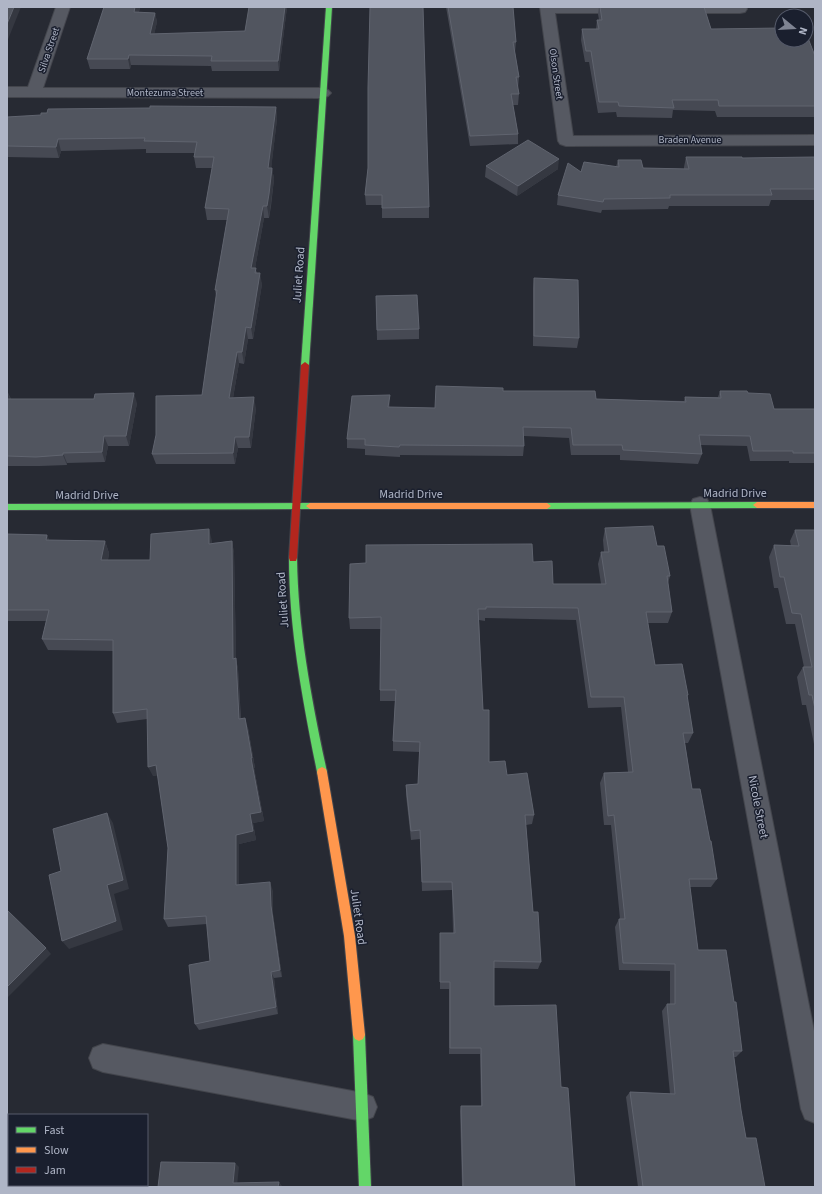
<svg xmlns="http://www.w3.org/2000/svg" width="822" height="1194" font-family="'Source Sans 3',sans-serif">
<style>
.lines{fill:none;stroke-linecap:round;stroke-linejoin:round}
.street-casing{stroke:#43454c;stroke-width:2}
.fast-casing{stroke:#43454c;stroke-width:2}
.slow-casing{stroke:#43454c;stroke-width:2}
.jam-casing{stroke:#43454c;stroke-width:2}
.street{fill:#565962;fill-rule:evenodd}
.fast{fill:#63d668;fill-rule:evenodd}
.slow{fill:#ff974d;fill-rule:evenodd}
.jam{fill:#b3261e;fill-rule:evenodd}
.wall{fill:#464953}
.shaded-wall{fill:#353841}
.building{fill:#51555f;stroke:#60646f}
.labels{text-anchor:middle;dominant-baseline:central;stroke-width:3;stroke-linejoin:round;paint-order:stroke}
.far-street-label{font-size:10px;fill:#afb5c6;stroke:#1a1f2e}
.street-label{font-size:12px;fill:#afb5c6;stroke:#1a1f2e}
</style>
<rect width="100%" height="100%" fill="#272a33"/>
<g class="lines">
<defs>
<g id="street">
<path d="M56,7H70L43,88H323L328,90L331,93L328,96L323,98L7,97V87H28Z"/>
<path d="M540,7H635L636,9L634,12L629,13H555L573,136L815,135V145L566,146L560,144L558,141Z"/>
<path d="M669,7H746L747,9L745,12L740,13H675L670,12L668,9Z"/>
<path d="M700,497L707,499L710,505L815,1036V1123L805,1119L801,1109L690,505L693,499Z"/>
<path d="M103,1044L363,1093L373,1097L377,1107L373,1117L363,1121L103,1072L93,1068L89,1058L93,1048Z"/>
</g>
<g id="fast">
<path d="M326,7H332L309,365L305,368L301,365Z"/>
<path d="M757,502L761,505L757,508L547,509L543,506L547,503Z"/>
<path d="M310,503L314,506L310,509L7,510V504Z"/>
<path d="M293,554L296,555L297,558C298,631 312,701 327,772L326,775L322,777L318,775L317,772C303,701 289,631 289,558L290,555Z"/>
<path d="M359,1029L363,1031L365,1035L371,1187H359L353,1035L355,1031Z"/>
</g>
<g id="slow">
<path d="M757,502H815V508H757L753,505Z"/>
<path d="M310,503H547L551,506L547,509H310L306,506Z"/>
<path d="M322,767L326,769L327,772L355,936L365,1035L363,1039L359,1041L355,1039L353,1035L344,936L317,772L318,769Z"/>
</g>
<path id="jam" d="M305,362L309,365L297,558L296,561H290L289,558L301,365Z"/>
</defs>
<!-- street casing -->
<use href="#street" class="street-casing"/>
<!-- fast casing -->
<use href="#fast" class="fast-casing"/>
<!-- slow casing -->
<use href="#slow" class="slow-casing"/>
<!-- jam casing -->
<use href="#jam" class="jam-casing"/>
<!-- street -->
<use href="#street" class="street"/>
<!-- fast -->
<use href="#fast" class="fast"/>
<!-- slow -->
<use href="#slow" class="slow"/>
<!-- jam -->
<use href="#jam" class="jam"/>
</g>
<!-- wall -->
<g class="wall">
<path d="M104,7H140L139,12L155,13L157,22L154,34L245,31L287,7L279,71H212L211,66L131,65L130,69H90L87,59Z"/>
<path d="M446,7H513L516,42L515,52L519,77L518,88L519,94L518,105H513L518,134V144L470,146Z"/>
<path d="M599,7H704L711,29L815,56V117H717L715,111L673,110L672,118L617,117L616,112L598,113L589,62H585L581,40L582,29H596L597,20H599L598,14Z"/>
<path d="M276,107L277,119L271,168H272L274,179L271,206L269,218H264L255,268L262,284L253,339H248L244,364L239,363L233,398L256,408L251,448H238L235,464H156L152,454L202,395L216,296L215,290L227,220H207L205,208L212,168H196L194,157L195,153H146V149L61,151L59,158L7,157V117Z"/>
<path d="M686,157L742,158L815,157V200H771L769,206H669L668,209L602,210L601,213L557,205L558,195L581,172L616,167L618,160L643,168L684,169V167Z"/>
<path d="M486,166L558,169L517,196L485,177Z"/>
<path d="M368,168L429,207V218H382V205H366L365,195Z"/>
<path d="M534,278L579,338L577,348L533,346V288Z"/>
<path d="M376,296L419,329V339L377,340Z"/>
<path d="M503,391L596,399L684,401L685,397H718L720,391L748,393L774,409H815V463H789V461H750L747,446L700,445L702,454L698,464L620,460V455H571L569,438L524,436V446L523,456L400,455V457L365,455V449L347,448V439L390,395L389,407L435,408Z"/>
<path d="M7,393H8L11,399L137,403L129,446H108L105,462L67,463V465L40,466H7Z"/>
<path d="M605,528L657,546L670,576L668,583L672,612L668,623H648L655,665L688,695L687,698L693,733L688,743H685L692,789L717,879L711,887H690L698,950L734,1002L742,1051L736,1057H734L741,1110L746,1138L765,1187H638L626,1097L630,1092L670,1094L662,1011L667,1004H670V971L619,970L615,927L619,919H620L611,825H604L600,783L604,773L628,772L621,707L588,708L576,620L485,618V621L479,620L483,710L489,762L507,775L534,815L532,824L526,825L533,912L541,962L538,969L494,968V1006L561,1087L575,1187H462L460,1111L461,1106H481L480,1054H449V989H440V933H453L452,890L422,891L420,839L411,840L406,795V785L418,784L420,752L393,751V741L395,701H380V690L381,629H350L349,618L533,562L553,584H601L598,564L601,552H604L603,540Z"/>
<path d="M795,530H815V749L806,705H802L797,677L803,667H804L795,624H786L778,588H774L769,557L774,545L791,546L790,541Z"/>
<path d="M7,534L47,535L49,540L105,541L109,553L108,560H150L212,541V543L232,541L234,553L236,659L238,669L241,719L248,728L255,768H254L264,821L253,823L256,840L239,844V885L273,891V914L282,977L274,978L278,1014L199,1030L195,1024L210,961L207,924L168,927L164,919L168,848L158,775L153,776L147,719L117,723L113,713V651L48,650L42,639L46,621H7Z"/>
</g>
<!-- shaded-wall -->
<g class="shaded-wall">
<path d="M14,7H21L7,42V24Z"/>
<path d="M135,7H140L136,22L134,12Z"/>
<path d="M285,7H287L279,71L278,61Z"/>
<path d="M155,13L157,22L152,44L150,34Z"/>
<path d="M129,55L131,65L130,69L128,59Z"/>
<path d="M276,107L277,119L270,179L268,168Z"/>
<path d="M58,139L61,151L59,158L56,147Z"/>
<path d="M559,159L558,169L517,196L518,186Z"/>
<path d="M272,168L274,179L269,218L267,206Z"/>
<path d="M263,206L264,218L253,280L251,268Z"/>
<path d="M260,273L262,284L253,339L251,328Z"/>
<path d="M246,327L248,339L244,364L242,352Z"/>
<path d="M237,352L239,363L231,409L229,398Z"/>
<path d="M8,393L13,403L7,401V397Z"/>
<path d="M134,393L137,403L129,446L126,436Z"/>
<path d="M390,395V404L388,417V407Z"/>
<path d="M254,397L256,408L251,448L249,437Z"/>
<path d="M104,436L108,446L105,462L102,452Z"/>
<path d="M235,437L238,448L235,464L233,453Z"/>
<path d="M63,453L67,463V465L63,455Z"/>
<path d="M209,529L212,541V555L209,544Z"/>
<path d="M47,535L52,546L46,540Z"/>
<path d="M105,541L109,553L106,571L101,560Z"/>
<path d="M232,541L234,553L236,659L238,669L241,729L239,719L233,659Z"/>
<path d="M245,718L248,728L255,768H254L264,821L253,823L256,840L239,844V893L236,885V835L250,814Z"/>
<path d="M156,765L160,775L153,776L148,767Z"/>
<path d="M107,813L113,823L129,889L114,894L123,930L69,949L62,941L107,885Z"/>
<path d="M270,882L273,891V914L282,977L280,970L271,906Z"/>
<path d="M46,948L51,954L7,998V987Z"/>
<path d="M271,972L274,978L278,1014L276,1007Z"/>
<path d="M7,1160L9,1162V1165L7,1163Z"/>
<path d="M235,1163L239,1167L237,1186L233,1183Z"/>
<path d="M279,1182L282,1186V1187H278Z"/>
<path d="M10,1185H22L21,1187H9Z"/>
<path d="M99,1185H107L106,1187H98Z"/>
</g>
<!-- building -->
<g class="building">
<path d="M7,7H14L7,24Z"/>
<path d="M104,7H135L134,12L155,13L150,34L245,31L249,7H285L278,61H211L212,56L129,55L128,59H87Z"/>
<path d="M370,7H423L429,207L382,208V195H365L368,168V88Z"/>
<path d="M448,7H513L516,42H513L519,77H516L519,94H511L518,134L470,136Z"/>
<path d="M600,7H704L711,29L782,28V40H806V33L815,56V106H719L718,100H672L674,108L619,106L618,102H599L591,51H586L582,29H599L597,20H602Z"/>
<path d="M150,106L276,107L268,168H272L269,194L267,206H263L251,268H256L255,273H260L251,328L246,327L242,352H237L229,398L254,397L249,437H235L233,453L152,454L156,435V396L202,395L217,290H215L229,209L205,208L214,157H194L197,142L144,141L145,138L58,139L56,147L7,146V117L41,115V113H47L48,109L150,108Z"/>
<path d="M528,140L559,159L518,186L486,166Z"/>
<path d="M686,157H742V158L815,157V189H770L772,195H670V198L604,199L603,202L558,195L568,163L581,172L584,162L619,167L618,160H641L643,168L689,169Z"/>
<path d="M534,278L578,280L579,338L534,336Z"/>
<path d="M417,295L419,329L377,330L376,296Z"/>
<path d="M436,386L503,388V391H595L596,399L686,402L685,397L721,398L720,391H747L748,393L770,394L774,409H815V453H793V451H753L750,436L699,435L702,454L623,450L622,445H573L571,428L523,427L524,446L400,445L399,447L365,445V439H347L352,396L390,395L388,407L435,408Z"/>
<path d="M134,393L126,436H104L102,452L63,453V455L36,457L7,456V399H94L95,394Z"/>
<path d="M653,526L657,546H664L670,576H667L672,612H646L655,665L682,664L688,695H687L693,733H683L692,789H700L710,841H711L717,879H689L698,950H726L734,1002H736L742,1051H733L741,1110L746,1138H756L765,1187H643L630,1092L675,1094L667,1004H675V964L623,963L619,919H625L614,815L608,816L604,773L633,772L624,697H591L578,608L486,607V609H478L483,710H489V762L505,761L507,775L527,773L534,815H525L533,912H538L541,962L494,961V1006L556,1005L561,1087L568,1088L575,1187H463L461,1106H482L481,1048H450V982H440V933H455L452,882H422L420,830L411,831L406,785L418,784L420,742L393,741L396,690H380L381,617L349,618L350,564L366,563V545L532,544L533,562L552,561L553,584H606L601,552H609L605,528Z"/>
<path d="M209,529V544L232,541L233,659L236,658L239,719L245,718L252,758H251L261,812L250,814L253,831L236,835V885L270,882L271,906L280,970L271,972L276,1007L195,1024L189,965L210,961L206,916L164,919L168,848L156,765L148,767L147,709L113,713V640L42,639L49,610H7V534L47,535L46,540L105,541L101,560H150L151,534Z"/>
<path d="M795,530H815V709L812,695H809L803,667H812L801,614L792,613L784,577H780L774,545L799,546Z"/>
<path d="M107,813L123,880L107,885L116,921L62,941L49,875L61,871L53,829Z"/>
<path d="M7,910L46,948L7,987Z"/>
<path d="M161,1162L235,1163L233,1183L279,1182L278,1187H158Z"/>
<path d="M7,1163L9,1165V1185H10L9,1187H7Z"/>
<path d="M29,1185H99L98,1187H29Z"/>
</g>
<g class="labels">
<!-- far-street labels -->
<g class="far-street-label">
<text transform="translate(49 50) rotate(-71)">Silva Street</text>
<text transform="translate(556 74) rotate(82)">Olson Street</text>
<text x="165" y="93">Montezuma Street</text>
<text x="690" y="140">Braden Avenue</text>
</g>
<!-- street labels -->
<g class="street-label">
<text transform="translate(299 275) rotate(-86)">Juliet Road</text>
<text x="735" y="493">Madrid Drive</text>
<text x="411" y="494">Madrid Drive</text>
<text x="87" y="495">Madrid Drive</text>
<text transform="translate(283 600) rotate(-94)">Juliet Road</text>
<text transform="translate(758 807) rotate(79)">Nicole Street</text>
<text transform="translate(358 917) rotate(82)">Juliet Road</text>
</g>
</g>
<!-- border -->
<rect width="822" height="1194" fill="none" stroke="#afb5c6" stroke-width="16"/>
<!-- legend -->
<rect x="8" y="1114" width="140" height="72" fill="#1a1f2e" stroke="#565b6b"/>
<rect x="16" y="1127" width="20" height="6" fill="#63d668" stroke="#565b6b"/>
<text x="44" y="1134" font-size="12" fill="#afb5c6">Fast</text>
<rect x="16" y="1147" width="20" height="6" fill="#ff974d" stroke="#565b6b"/>
<text x="44" y="1154" font-size="12" fill="#afb5c6">Slow</text>
<rect x="16" y="1167" width="20" height="6" fill="#b3261e" stroke="#565b6b"/>
<text x="44" y="1174" font-size="12" fill="#afb5c6">Jam</text>
<!-- north arrow -->
<g transform="translate(794 28) rotate(108)"><circle r="19" fill="#1a1f2e" stroke="#565b6b"/>
<path d="M0-3L7 15L0 10L-7 15Z" fill="#7f8493"/>
<text y="-6" font-size="11" font-weight="bold" text-anchor="middle" fill="#afb5c6">N</text>
</g>
</svg>
